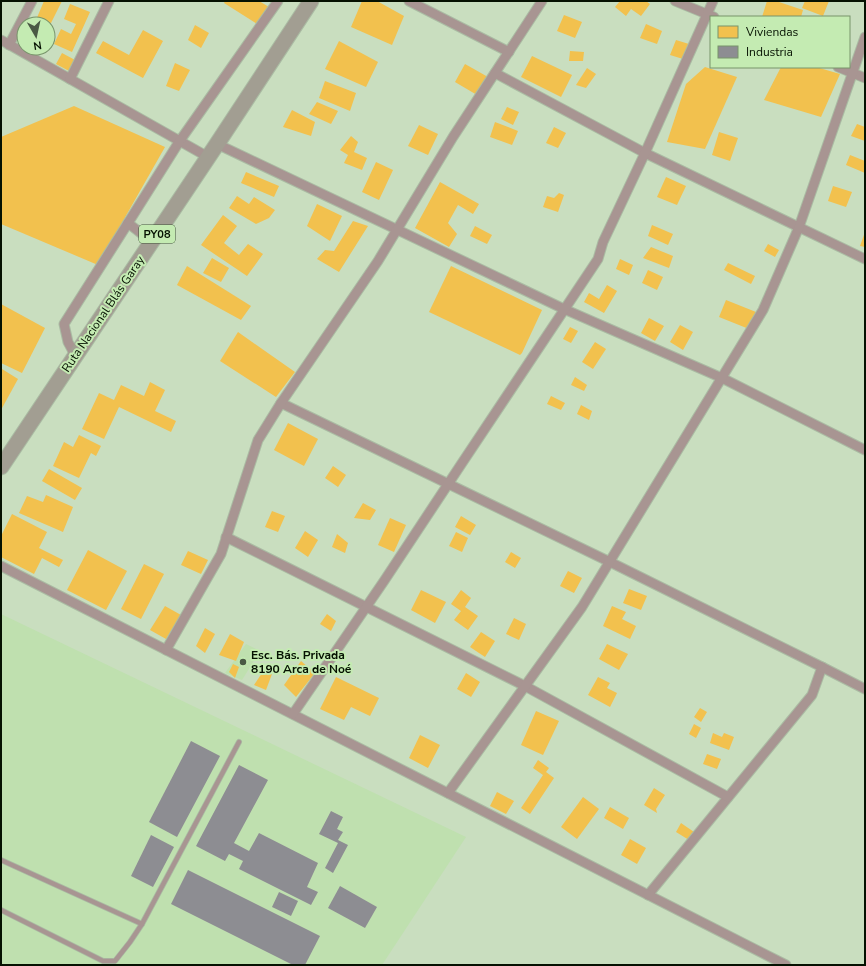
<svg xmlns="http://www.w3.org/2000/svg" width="866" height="966" font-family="'Nunito Sans',sans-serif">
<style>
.built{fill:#bfe0af}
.homes{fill:#f2c14e}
.industry{fill:#8d8d92}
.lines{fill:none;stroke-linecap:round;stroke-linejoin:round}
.service-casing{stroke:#aabba3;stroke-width:6}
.minor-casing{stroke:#aabba3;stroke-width:11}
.trunk-casing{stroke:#aabba3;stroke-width:17}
.service{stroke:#a89592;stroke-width:4.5}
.minor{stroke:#a89592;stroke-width:9}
.trunk{stroke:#a29e92;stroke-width:15}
.poi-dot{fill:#4a5944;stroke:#c4ebb2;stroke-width:1.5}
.labels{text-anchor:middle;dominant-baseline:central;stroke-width:4;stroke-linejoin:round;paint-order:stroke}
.shield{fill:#c4ebb2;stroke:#3e5236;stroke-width:1}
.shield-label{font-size:11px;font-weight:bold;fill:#051101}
.street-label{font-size:12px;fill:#051101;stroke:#c4ebb2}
.poi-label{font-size:12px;font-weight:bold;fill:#051101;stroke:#c4ebb2;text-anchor:start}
</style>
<rect width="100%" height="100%" fill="#c9debf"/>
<!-- built -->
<g class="built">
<path d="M1,614L466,837L382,965H1Z"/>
<path d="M246,644L260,651L242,680L225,673Z"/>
</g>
<!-- homes -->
<g class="homes">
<path d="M44,1H62L51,23L36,20Z"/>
<path d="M225,1H259L269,7L257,24L224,3Z"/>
<path d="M362,1H377L404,16L392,45L351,27Z"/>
<path d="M620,1H646L650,4L641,16L631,9L626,16L615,7Z"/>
<path d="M767,1H776L803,10L801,17H762Z"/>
<path d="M805,1H829L823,16L802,8Z"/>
<path d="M70,4L90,12L72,52L54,44L61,29L71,34L76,24L64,19Z"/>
<path d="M564,15L582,22L575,38L557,31Z"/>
<path d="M646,24L662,31L657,44L640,38Z"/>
<path d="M195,25L209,33L201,48L188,40Z"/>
<path d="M143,30L163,41L143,78L96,53L103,41L129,55Z"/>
<path d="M676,40L689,44L683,59L670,55Z"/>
<path d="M339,41L378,62L366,87L325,69Z"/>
<path d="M570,51L584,52L583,61H569Z"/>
<path d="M62,53L75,60L69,71L56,64Z"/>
<path d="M532,56L572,75L561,97L521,77Z"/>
<path d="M175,63L190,70L179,91L166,86Z"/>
<path d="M465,64L488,77L477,95L455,82Z"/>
<path d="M705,67L737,77L705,149L667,142L686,84Z"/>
<path d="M781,67H816L840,74L821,117L764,100Z"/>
<path d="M587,68L596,74L586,88L576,85Z"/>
<path d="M325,81L356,93L350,111L319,98Z"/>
<path d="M317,102L338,111L331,124L309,114Z"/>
<path d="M74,106L165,147L98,265L1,224V137Z"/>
<path d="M507,107L519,112L513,125L501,119Z"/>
<path d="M292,110L315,122L311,136L283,127Z"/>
<path d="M495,122L518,131L512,145L490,137Z"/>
<path d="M857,124L865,127V141L851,136Z"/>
<path d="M419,125L438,134L428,155L408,146Z"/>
<path d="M554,127L566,133L558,148L546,143Z"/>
<path d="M719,132L738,138L730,161L712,155Z"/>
<path d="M351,136L358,142L354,152L367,158L362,170L344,163L348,155L340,150Z"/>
<path d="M850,155L865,161V173L846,165Z"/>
<path d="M376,162L393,170L379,200L362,192Z"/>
<path d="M246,172L279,186L274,197L241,183Z"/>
<path d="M666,177L686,186L677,205L657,197Z"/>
<path d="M440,182L479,204L473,214L458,205L448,223L457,234L449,247L415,228Z"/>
<path d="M833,186L852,192L846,207L828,201Z"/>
<path d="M559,193L564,195L558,212L543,207L547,196L554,198Z"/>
<path d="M237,196L249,204L254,197L275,210L269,218L256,224L229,208Z"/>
<path d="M317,204L342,216L330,241L307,226Z"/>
<path d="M223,215L237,226L224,243L239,255L248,244L263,254L247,276L201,245Z"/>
<path d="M353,221L368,226L339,272L317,259L325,250L334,251Z"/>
<path d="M652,225L673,234L668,245L648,236Z"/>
<path d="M475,226L492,235L487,244L470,236Z"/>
<path d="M865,232V247L860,246Z"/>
<path d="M768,244L779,250L775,257L764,251Z"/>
<path d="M651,247L673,256L669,268L643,258Z"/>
<path d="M212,258L229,268L221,282L203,273Z"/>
<path d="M620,259L633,265L629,275L616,269Z"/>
<path d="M728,263L755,276L751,284L724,270Z"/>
<path d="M187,266L251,306L241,320L177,285Z"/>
<path d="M451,266L542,310L522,353L520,355L429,312Z"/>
<path d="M648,270L663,277L657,290L642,283Z"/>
<path d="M607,285L617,291L604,313L584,302L589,293L599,299Z"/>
<path d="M726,300L756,312L749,329L719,317Z"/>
<path d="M1,304L45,328L22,373L1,363Z"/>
<path d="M649,318L664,326L655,341L641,333Z"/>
<path d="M680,325L693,332L683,350L670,342Z"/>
<path d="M570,327L578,331L571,343L563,339Z"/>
<path d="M238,332L295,372L276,397L220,361Z"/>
<path d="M595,342L606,349L593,369L582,362Z"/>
<path d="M2,369L18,379L1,410V370Z"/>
<path d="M575,377L587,385L584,391L571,385Z"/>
<path d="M150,382L165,390L155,411L176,421L171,432L119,407L104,439L82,429L99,393L114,400L121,385L144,396Z"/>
<path d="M551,396L565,403L561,410L547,404Z"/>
<path d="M581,405L592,411L589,420L577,414Z"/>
<path d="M288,423L318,439L304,466L274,450Z"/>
<path d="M79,435L101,446L96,456L91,453L79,478L53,466L64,442L73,447Z"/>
<path d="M333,466L346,475L338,487L325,478Z"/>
<path d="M49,469L82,488L75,500L42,481Z"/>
<path d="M46,495L73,507L63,532L19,513L27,496L43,502Z"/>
<path d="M363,503L376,510L370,520L354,518Z"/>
<path d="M272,511L285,516L278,532L265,527Z"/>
<path d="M12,514L47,532L39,548L63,560L59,567L42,558L34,574L1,557V536Z"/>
<path d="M461,516L476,525L470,535L455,527Z"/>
<path d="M390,518L406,525L394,552L378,545Z"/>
<path d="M305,531L318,540L308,557L295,548Z"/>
<path d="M456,532L468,538L462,552L449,546Z"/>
<path d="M337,534L348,543L345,553L332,547Z"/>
<path d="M88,550L127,571L106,610L67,590Z"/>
<path d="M188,551L208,560L201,574L181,565Z"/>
<path d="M511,552L521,558L515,568L505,562Z"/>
<path d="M144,564L164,574L141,619L121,609Z"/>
<path d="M568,571L582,578L574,593L560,586Z"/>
<path d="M629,589L647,596L641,610L623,603Z"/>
<path d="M421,590L446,602L435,623L411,610Z"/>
<path d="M461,590L471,598L465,607L478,616L468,630L454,620L461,611L451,604Z"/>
<path d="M165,606L181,615L166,639L150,630Z"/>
<path d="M612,606L626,612L622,619L636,626L630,639L603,626Z"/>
<path d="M327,614L336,621L331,631L320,624Z"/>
<path d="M514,618L526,624L519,640L506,634Z"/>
<path d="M205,628L215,634L205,653L196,646Z"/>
<path d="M481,632L495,641L485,657L470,647Z"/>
<path d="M230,634L244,642L236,661L219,655Z"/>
<path d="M607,644L628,654L619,670L599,659Z"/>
<path d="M301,661L315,673L296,697L284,685Z"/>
<path d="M233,664L239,667L235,678L229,672Z"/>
<path d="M264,670L272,674L266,690L254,685Z"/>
<path d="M466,673L480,682L471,697L457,689Z"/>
<path d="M336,677L379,698L370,716L351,707L344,720L320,709Z"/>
<path d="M598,677L610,683L607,688L617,693L610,707L588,695Z"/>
<path d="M700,708L707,712L701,722L694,717Z"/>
<path d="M536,711L559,721L543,755L521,745Z"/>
<path d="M694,724L701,728L696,738L689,734Z"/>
<path d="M713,733L722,737L724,733L734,737L729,750L710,743Z"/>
<path d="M420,735L440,745L428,768L409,758Z"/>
<path d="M707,754L721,759L717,769L703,764Z"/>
<path d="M538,760L549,768L546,772L554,778L530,814L521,808L543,775L533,768Z"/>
<path d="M654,788L665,795L656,809L657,813L644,805Z"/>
<path d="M497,792L514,801L506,814L490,806Z"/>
<path d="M583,797L599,809L577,839L561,827Z"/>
<path d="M610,807L629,818L623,829L604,818Z"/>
<path d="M681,823L694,832L689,840L676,832Z"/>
<path d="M630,839L646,848L637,864L621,855Z"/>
</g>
<!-- industry -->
<g class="industry">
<path d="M191,741L220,756L177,837L149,822Z"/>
<path d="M239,765L268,780L234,843L249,851L259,833L318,863L307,887L318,892L311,905L239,869L243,861L229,854L225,861L196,846Z"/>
<path d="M331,811L343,817L337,829L343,832L338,840L348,845L333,873L325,868L338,843L319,834Z"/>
<path d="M151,835L174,847L153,887L131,876Z"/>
<path d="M188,870L320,936L305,965H293L171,904Z"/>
<path d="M340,886L377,907L365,928L328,908Z"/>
<path d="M279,892L298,901L291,916L272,907Z"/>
</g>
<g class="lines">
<defs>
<g id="service">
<path d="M1,860L142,924"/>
<path d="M1,910L103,961H115L130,942L142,924L239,742"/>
</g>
<g id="minor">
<path d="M409,1L509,52"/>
<path d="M675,1L714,17"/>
<path d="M1,40L208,157"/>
<path d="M9,45L32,1"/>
<path d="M838,67L865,78"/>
<path d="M495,73L645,153L865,259"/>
<path d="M70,79L109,1"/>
<path d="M217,144L564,309L722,378L865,450"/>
<path d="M152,242L128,223L179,142L278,1"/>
<path d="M75,355L68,342L64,324L128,223"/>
<path d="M281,403L610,562L822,667L812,695L648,895"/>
<path d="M226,537L525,686L728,797"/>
<path d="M1,566L786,965"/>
<path d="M166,650L221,554L258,440L281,403L378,261L453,137L542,1"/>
<path d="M822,667L865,689"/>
<path d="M293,714L384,581L462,463L598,259L603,242L645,153L713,1"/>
<path d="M448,793L582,607L763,310L799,227L865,37"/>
</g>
<path id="trunk" d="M1,467L217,144L311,1"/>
</defs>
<!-- service casing -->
<use href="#service" class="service-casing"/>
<!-- minor casing -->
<use href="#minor" class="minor-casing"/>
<!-- trunk casing -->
<use href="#trunk" class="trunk-casing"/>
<!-- service -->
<use href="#service" class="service"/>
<!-- minor -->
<use href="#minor" class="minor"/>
<!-- trunk -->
<use href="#trunk" class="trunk"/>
</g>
<!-- markers -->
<circle class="poi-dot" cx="243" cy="662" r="4"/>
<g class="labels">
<!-- shield labels -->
<rect class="shield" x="139" y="225" width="36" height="18" rx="3"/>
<g class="shield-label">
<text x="157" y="234">PY08</text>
</g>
<!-- street labels -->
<g class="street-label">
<text transform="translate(103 314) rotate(-56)">Ruta Nacional Blás Garay</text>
</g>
<!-- poi labels -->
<g class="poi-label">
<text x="251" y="655">Esc. Bás. Privada<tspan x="251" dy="14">8190 Arca de Noé</tspan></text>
</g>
</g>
<!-- border -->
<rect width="866" height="966" fill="none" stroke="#051101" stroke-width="4"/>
<!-- legend -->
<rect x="710" y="16" width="140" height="52" fill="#c4ebb2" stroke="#78946b"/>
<rect x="718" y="26" width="20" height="12" fill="#f2c14e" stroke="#78946b"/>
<text x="746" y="36" font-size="12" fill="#051101">Viviendas</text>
<rect x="718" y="46" width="20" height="12" fill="#8d8d92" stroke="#78946b"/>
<text x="746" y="56" font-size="12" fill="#051101">Industria</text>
<!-- north arrow -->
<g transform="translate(36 36) rotate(171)"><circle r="19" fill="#c4ebb2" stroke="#78946b"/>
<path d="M0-3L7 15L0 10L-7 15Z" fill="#4a5944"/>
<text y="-6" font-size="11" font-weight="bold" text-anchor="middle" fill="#051101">N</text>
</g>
</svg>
